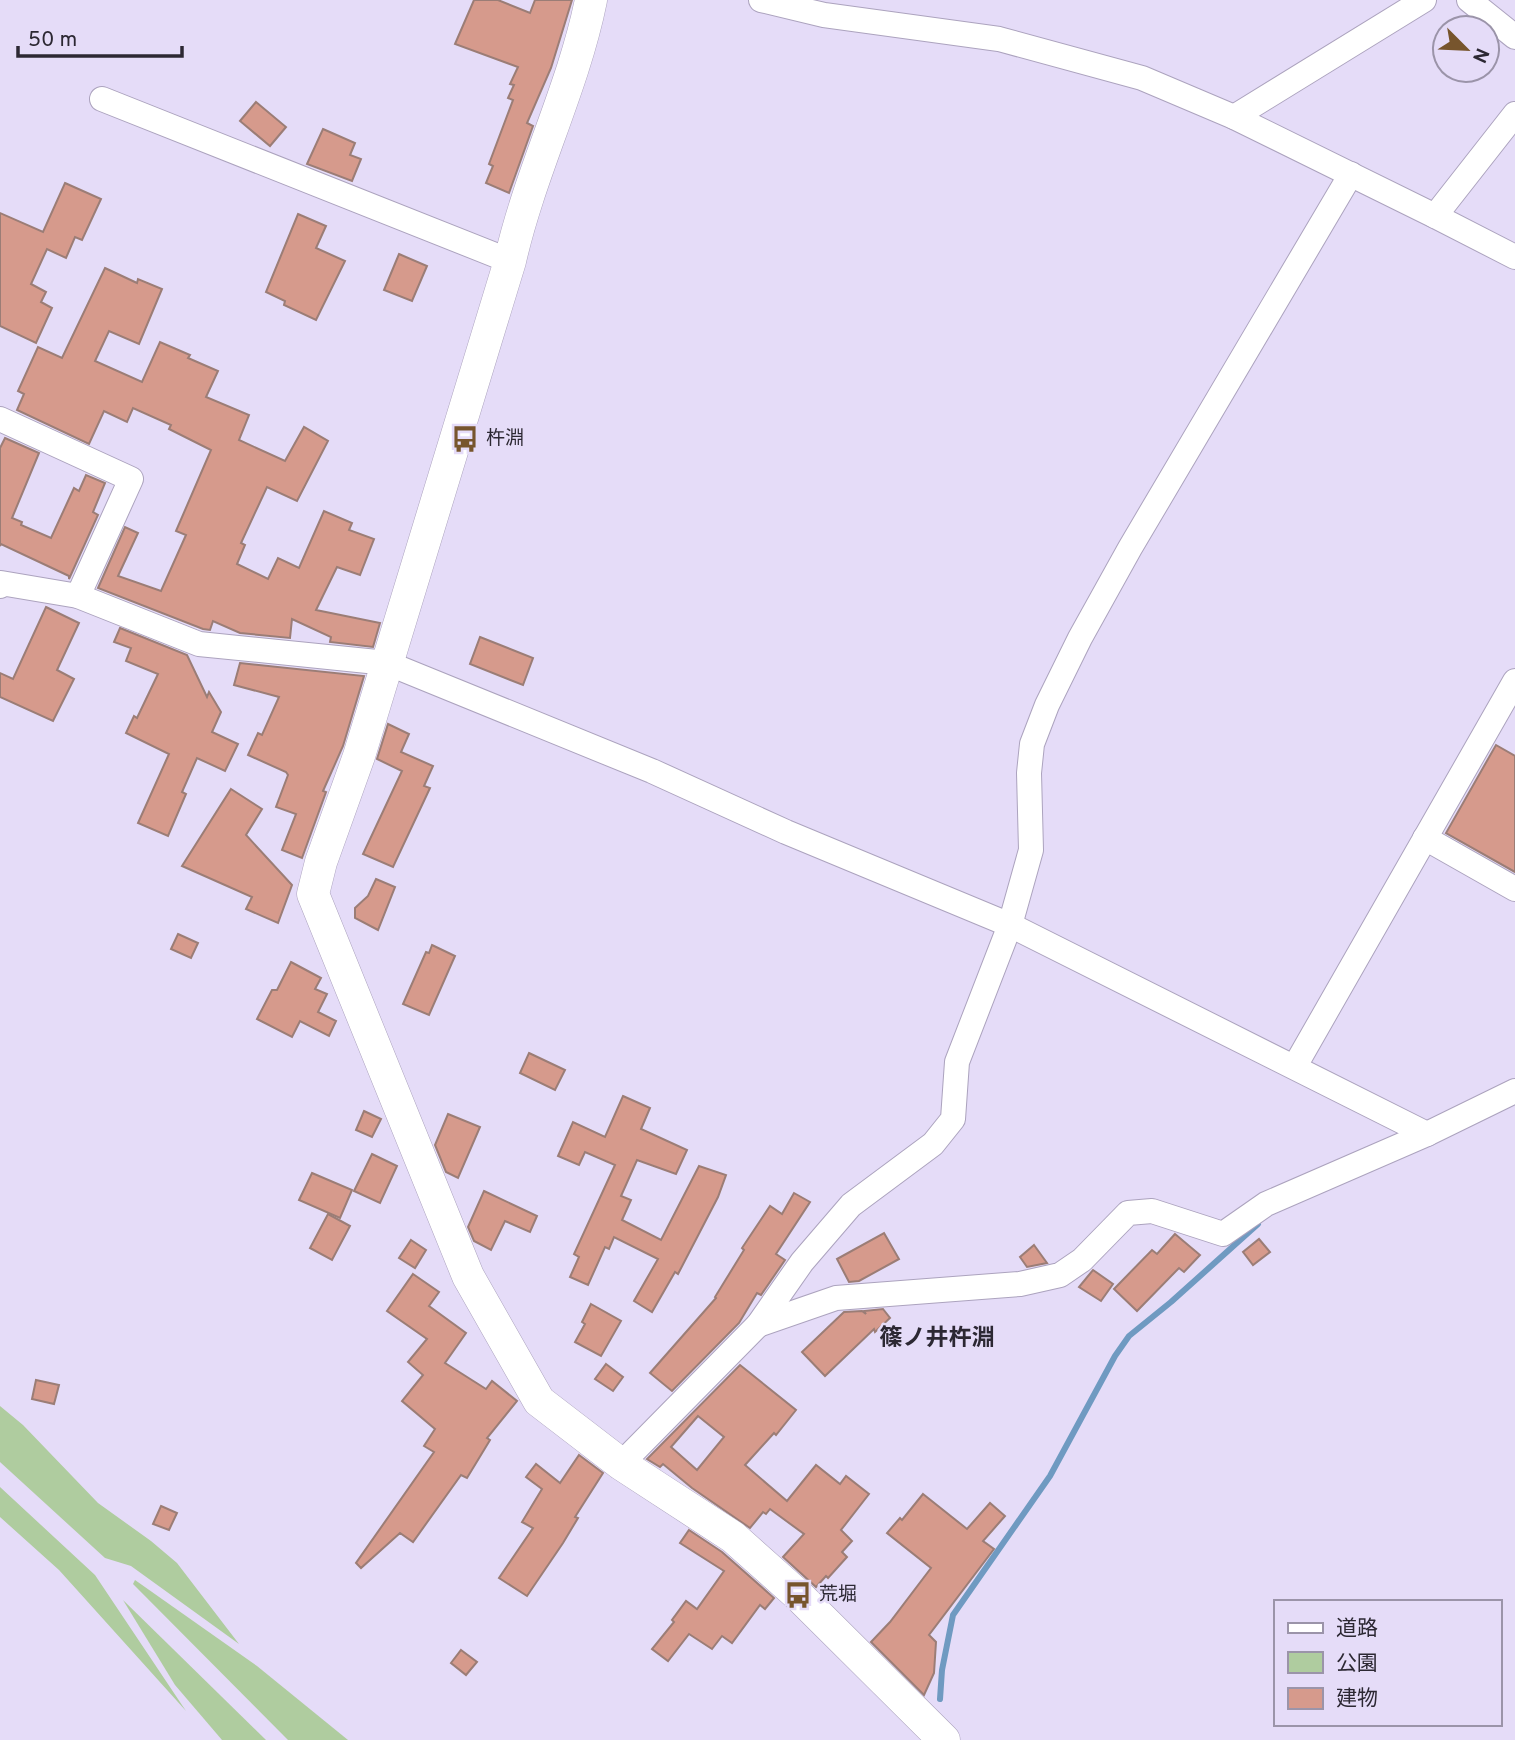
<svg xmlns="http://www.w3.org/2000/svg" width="1515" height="1740" font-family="Overpass,'Noto Sans JP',sans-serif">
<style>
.green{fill:#afcc9f}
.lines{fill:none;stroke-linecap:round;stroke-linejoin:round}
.stream{stroke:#6f9ac1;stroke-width:6}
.building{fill:#d69a8c;stroke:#9b7d76;stroke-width:2;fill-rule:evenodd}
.minor-casing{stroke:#aca3be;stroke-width:26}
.tertiary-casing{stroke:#aca3be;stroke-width:33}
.minor{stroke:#fff;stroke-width:24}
.tertiary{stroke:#fff;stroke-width:32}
.labels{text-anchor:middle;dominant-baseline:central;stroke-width:5;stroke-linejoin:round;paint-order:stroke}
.poi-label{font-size:19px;fill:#2c2833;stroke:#e5dcf8;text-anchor:start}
.quarter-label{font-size:23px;font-weight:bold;fill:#2c2833;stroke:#e5dcf8}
</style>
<rect width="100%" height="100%" fill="#e5dcf8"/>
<!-- green -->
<g class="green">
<path d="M0,1406L23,1425L98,1503L151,1541L177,1563L239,1644L131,1566L105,1558L0,1462Z"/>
<path d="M0,1487L95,1575L186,1711L59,1570L0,1517Z"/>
<path d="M135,1580L257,1666L348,1740H288L133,1584Z"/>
<path d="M123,1600L266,1740H222L175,1685Z"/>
</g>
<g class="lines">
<!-- stream -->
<path class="stream" d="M940,1699L942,1670L953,1615L1050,1476L1115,1356L1129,1336L1171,1302L1258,1224"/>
</g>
<!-- building -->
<g class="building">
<path d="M474,0H498L530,13L535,0H572L551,68L527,123L533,126L509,193L486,183L493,166L489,164L513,100L508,98L514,85L510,84L518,67L455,44Z"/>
<path d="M256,102L286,127L270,146L240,121Z"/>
<path d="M323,129L355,143L350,155L361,159L352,181L307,164Z"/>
<path d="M65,183L101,199L82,240L75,237L66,258L47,249L31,284L46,292L41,302L52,308L36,343L0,326V213L43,232Z"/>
<path d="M298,214L326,226L316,248L345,261L316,320L284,305L285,301L266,292Z"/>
<path d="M399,254L427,266L412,301L384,290Z"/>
<path d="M105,268L137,283L138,279L162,289L139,344L109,331L95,361L142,382L160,342L190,355L188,358L218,371L206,397L249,415L239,440L285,461L304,427L328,441L297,501L267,487L241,543L245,545L237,564L268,579L278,558L299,568L324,511L352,523L349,530L374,539L360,575L337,567L316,610L380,623L373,647L330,642L331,637L292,619L290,638L240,633L213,621L210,630L203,629L98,588L125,527L138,533L118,576L161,591L186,535L176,531L211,450L169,429L171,425L133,408L127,422L104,411L89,444L17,410L24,394L18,391L38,347L62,358Z"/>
<path d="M5,438L39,453L12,518L22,522L21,525L51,538L74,488L79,491L86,475L105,483L93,512L98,515L69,579V576L1,544L0,546V448Z"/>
<path d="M46,607L79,623L57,670L74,679L53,721L0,697V673L13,679Z"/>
<path d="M120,628L187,655L207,697L209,692L221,712L212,732L238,744L225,771L197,758L182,792L186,794L168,836L138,823L169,754L126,733L134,716L137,718L158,674L126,661L131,648L114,642Z"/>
<path d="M480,637L533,658L523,685L470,664Z"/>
<path d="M240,663L364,676L343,746L323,791L326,792L302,858L282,850L296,814L276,807L288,775L286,772L248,755L258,733L262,735L279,697L234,685Z"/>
<path d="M388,724L409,734L401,752L433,766L424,786L430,788L393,867L363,854L402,771L377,759Z"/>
<path d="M1496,745L1515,756V872L1446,833Z"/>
<path d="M231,789L262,809L246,835L292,885L278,923L246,909L252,897L182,866Z"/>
<path d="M376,879L395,887L378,930L355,918V908L368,896Z"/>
<path d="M178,934L198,943L191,958L171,949Z"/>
<path d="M432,945L455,956L429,1015L403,1004L426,952L429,953Z"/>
<path d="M291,962L321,978L315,989L327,994L318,1012L336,1021L329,1036L300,1021L292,1037L257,1019L272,990H277Z"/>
<path d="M529,1053L565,1070L555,1090L520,1073Z"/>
<path d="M623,1096L650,1108L641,1129L687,1150L676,1174L637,1160L621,1196L631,1200L622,1220L661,1240L699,1166L726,1175L718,1197L678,1274L675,1272L652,1312L634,1301L658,1259L614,1237L609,1249L605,1247L588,1285L570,1277L579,1257L574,1254L615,1165L585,1152L579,1165L558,1156L573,1122L605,1137Z"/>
<path d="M364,1111L381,1119L372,1137L356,1130Z"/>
<path d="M448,1114L480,1127L458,1178L446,1172L435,1145Z"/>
<path d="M372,1154L397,1166L380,1203L354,1191Z"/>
<path d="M312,1173L352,1190L340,1218L299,1200Z"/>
<path d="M484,1191L537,1216L530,1232L505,1221L491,1250L474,1241L468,1227Z"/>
<path d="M794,1193L810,1202L776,1254L785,1260L761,1295L757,1293L739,1323L672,1391L650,1373L716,1298L715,1297L744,1250L742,1248L770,1206L782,1214Z"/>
<path d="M328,1214L350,1226L332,1260L310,1248Z"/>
<path d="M884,1233L899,1259L859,1281L849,1282L837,1259Z"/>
<path d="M1175,1234L1200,1255L1184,1272L1179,1268L1137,1311L1114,1289L1152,1250L1157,1254Z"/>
<path d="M1259,1239L1270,1252L1253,1265L1243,1252Z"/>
<path d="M411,1240L426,1250L415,1268L399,1258Z"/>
<path d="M1034,1245L1047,1263L1027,1267L1020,1257Z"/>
<path d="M1093,1270L1113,1284L1101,1301L1079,1287Z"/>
<path d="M413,1274L439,1292L429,1306L466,1333L445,1363L486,1389L492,1381L517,1401L487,1438L490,1440L467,1478L461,1475L413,1542L400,1533L361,1568L356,1563L434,1452L424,1446L435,1429L402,1401L423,1375L408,1362L427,1339L387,1311Z"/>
<path d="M591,1304L621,1321L601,1356L575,1342L585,1324L582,1322Z"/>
<path d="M883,1309L890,1318L875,1332L874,1329L825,1376L802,1352L844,1312L862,1311L866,1314L864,1311Z"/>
<path d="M606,1364L623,1377L613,1391L595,1379Z"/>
<path d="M740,1365L796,1410L776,1435L774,1433L745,1465L787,1501L816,1465L840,1484L846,1476L869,1494L841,1530L852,1541L842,1552L847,1557L828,1578L826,1576L816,1587L783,1557L804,1534L770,1509L766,1514L763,1512L750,1528L692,1488L663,1464L660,1467L647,1459ZM698,1416L724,1437L697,1470L671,1447Z"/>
<path d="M36,1380L59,1385L54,1404L32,1399Z"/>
<path d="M579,1455L603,1473L575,1517L578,1518L563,1543L527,1596L499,1578L533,1528L522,1522L542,1489L526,1477L536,1464L560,1483Z"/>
<path d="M923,1494L967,1529L990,1503L1005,1516L983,1541L994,1549L929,1635L936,1642L934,1673L924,1695L871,1642L890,1622L931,1568L887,1533L900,1518L902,1520Z"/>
<path d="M161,1506L177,1513L169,1530L153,1524Z"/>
<path d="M689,1530L722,1552L774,1598L765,1609L760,1605L732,1643L722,1636L712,1649L689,1634L668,1661L652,1649L674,1622L672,1620L686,1601L697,1609L724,1571L680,1543Z"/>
<path d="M461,1650L477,1662L466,1675L451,1663Z"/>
</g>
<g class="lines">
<defs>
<g id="minor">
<path d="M761,0L824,15L999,39L1142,78L1234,117L1435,216L1515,257"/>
<path d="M1469,0L1515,37"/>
<path d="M102,99L510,261"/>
<path d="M1234,117L1424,0"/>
<path d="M1435,216L1515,114"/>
<path d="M0,419L131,479L78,596"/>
<path d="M0,586L1,583L78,596L199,644L387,663L652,771L786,832L1010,925L1427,1134"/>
<path d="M1425,838L1515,889"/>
<path d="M1295,1066L1515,681"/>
<path d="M758,1325L836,1298L1020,1284L1060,1275L1082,1260L1128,1213L1152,1211L1223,1234L1266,1204L1427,1134L1515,1091"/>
<path d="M621,1464L758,1325L802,1262L851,1205L933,1144L953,1119L957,1062L1010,925L1031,850L1029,773L1032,744L1047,705L1080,638L1130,548L1351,174"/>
</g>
<path id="tertiary" d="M591,0C573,89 530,172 510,261L359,756L321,862L313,894L468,1276L539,1401L621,1464L733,1537L798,1595L944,1740"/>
</defs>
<!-- minor casing -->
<use href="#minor" class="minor-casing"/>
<!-- tertiary casing -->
<use href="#tertiary" class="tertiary-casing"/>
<!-- minor -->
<use href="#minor" class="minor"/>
<!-- tertiary -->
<use href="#tertiary" class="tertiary"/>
</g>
<!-- icons -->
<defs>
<symbol id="bus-bare" viewBox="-9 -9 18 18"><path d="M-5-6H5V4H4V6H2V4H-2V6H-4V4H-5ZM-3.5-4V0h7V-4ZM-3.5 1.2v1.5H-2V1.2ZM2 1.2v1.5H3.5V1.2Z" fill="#77552d" stroke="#e5dcf8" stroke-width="2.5" paint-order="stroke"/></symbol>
</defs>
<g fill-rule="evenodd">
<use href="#bus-bare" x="446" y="420" width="38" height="38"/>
<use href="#bus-bare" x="779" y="1576" width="38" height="38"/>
</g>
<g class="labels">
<!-- poi labels -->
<g class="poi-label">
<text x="486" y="439">杵淵</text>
<text x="819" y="1595">荒堀</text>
</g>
<!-- quarter labels -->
<g class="quarter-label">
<text x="937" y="1339">篠ノ井杵淵</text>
</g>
</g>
<!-- legend -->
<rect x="1274" y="1600" width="228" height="126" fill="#e5dcf8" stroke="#9b94a9" stroke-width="2"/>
<rect x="1288" y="1623" width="35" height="10" fill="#ffffff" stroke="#9b94a9" stroke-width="2"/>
<text x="1336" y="1635" font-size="21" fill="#2c2833">道路</text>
<rect x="1288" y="1652" width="35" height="21" fill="#afcc9f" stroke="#9b94a9" stroke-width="2"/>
<text x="1336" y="1670" font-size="21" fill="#2c2833">公園</text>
<rect x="1288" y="1688" width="35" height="21" fill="#d69a8c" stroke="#9b94a9" stroke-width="2"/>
<text x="1336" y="1705" font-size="21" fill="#2c2833">建物</text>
<!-- north arrow -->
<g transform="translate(1466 49) rotate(114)"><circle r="33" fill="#e5dcf8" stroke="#9b94a9" stroke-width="2"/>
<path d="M0-5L12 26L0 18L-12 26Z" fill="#77552d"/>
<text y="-10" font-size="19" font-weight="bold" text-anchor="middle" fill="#2c2833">N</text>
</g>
<!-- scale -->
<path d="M18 46v10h164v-10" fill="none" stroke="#2c2833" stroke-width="3.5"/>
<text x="28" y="46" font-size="21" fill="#2c2833" stroke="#e5dcf8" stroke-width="5" paint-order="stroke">50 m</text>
</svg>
